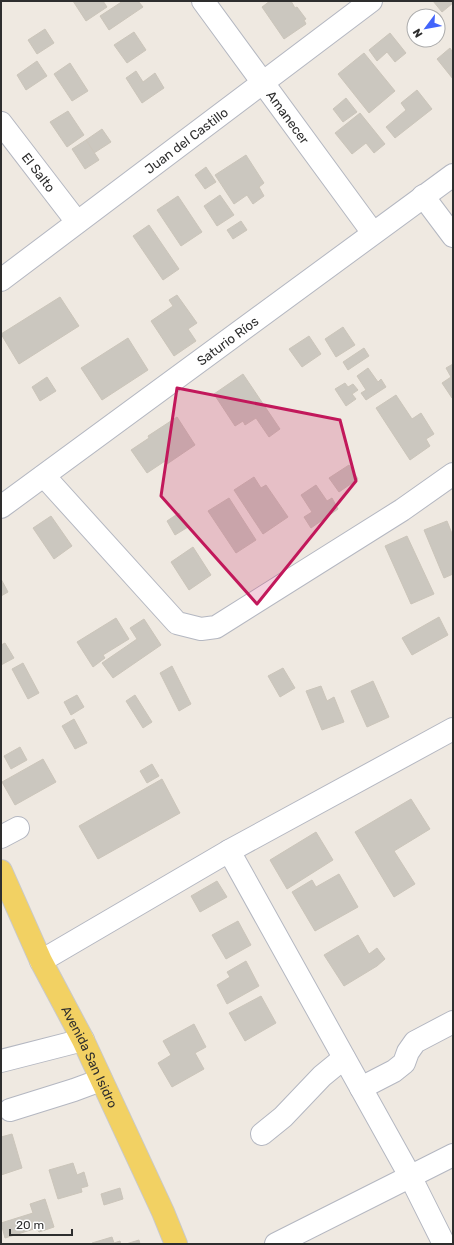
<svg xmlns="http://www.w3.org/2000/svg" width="454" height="1245" font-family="Rubik,sans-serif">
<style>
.building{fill:#cbc7bf;stroke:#cbc5ba}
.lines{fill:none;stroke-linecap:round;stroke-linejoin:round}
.minor-casing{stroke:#b4b7c1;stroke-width:24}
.major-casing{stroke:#c9c9c9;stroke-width:24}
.minor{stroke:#fff;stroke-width:22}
.major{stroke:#f2d163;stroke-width:22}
.marked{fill:#c2185b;fill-opacity:0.2;stroke:#c2185b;stroke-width:3;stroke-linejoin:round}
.labels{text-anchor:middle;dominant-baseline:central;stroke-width:3;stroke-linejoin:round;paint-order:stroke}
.street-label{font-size:13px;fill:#2e2e2e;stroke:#fff}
</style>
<rect width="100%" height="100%" fill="#efe9e1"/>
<!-- building -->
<g class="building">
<path d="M73,1H103L107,7L86,21Z"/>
<path d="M123,1H138L143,7L109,30L100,16Z"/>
<path d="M270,1H291L295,8L297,7L306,19L304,20L306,24L284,39L262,7Z"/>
<path d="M433,1H453V3L442,12Z"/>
<path d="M45,29L54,43L37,54L28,40Z"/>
<path d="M134,32L146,50L127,63L114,45Z"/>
<path d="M390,33L406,53L395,62L387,52L377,61L369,50Z"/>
<path d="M450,48L453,53V79L437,59Z"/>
<path d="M364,53L395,91L369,113L338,74Z"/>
<path d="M37,61L47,76L26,90L17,75Z"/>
<path d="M70,63L88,91L72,101L54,74Z"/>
<path d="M136,71L143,82L155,73L164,88L142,103L126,78Z"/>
<path d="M417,90L432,109L395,138L386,127L406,110L401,103Z"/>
<path d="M346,98L357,112L343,122L333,109Z"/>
<path d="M68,111L84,135L67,147L50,122Z"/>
<path d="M360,113L385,144L374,153L366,143L352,154L335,133Z"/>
<path d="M102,129L111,142L94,153L86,140Z"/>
<path d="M86,140L99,160L85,169L72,149Z"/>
<path d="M246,155L264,183L259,187L264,196L253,204L247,195L234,204L215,175Z"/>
<path d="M206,167L216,182L205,189L195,175Z"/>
<path d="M220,195L234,215L217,226L204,206Z"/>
<path d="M178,196L202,232L181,246L157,210Z"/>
<path d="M241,221L247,230L233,239L227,230Z"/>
<path d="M149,225L179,269L163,280L133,236Z"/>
<path d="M177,295L197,323L188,329L196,341L174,356L151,321L173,306L169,300Z"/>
<path d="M60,297L79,326L19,364L1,334Z"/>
<path d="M343,327L355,345L336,357L325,339Z"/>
<path d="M309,336L321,354L302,367L289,349Z"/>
<path d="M128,338L148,370L102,400L81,368Z"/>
<path d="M364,348L369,356L348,370L343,362Z"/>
<path d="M453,364V397L452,398L442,383L451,377L446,368Z"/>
<path d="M368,368L378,382L381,379L386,387L366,400L361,393L366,390L357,376Z"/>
<path d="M243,374L280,429L269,437L256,418L245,425L243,421L235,426L214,394Z"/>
<path d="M47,377L56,391L40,401L32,387Z"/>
<path d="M345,383L348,387L353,384L358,390L352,394L356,399L346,406L335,389Z"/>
<path d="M396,395L412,419L421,413L434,434L426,439L430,446L410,460L376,408Z"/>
<path d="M177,417L195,445L167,464L165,461L147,473L131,450L149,438L148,436Z"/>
<path d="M349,465L358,479L339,492L329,478Z"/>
<path d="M254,477L261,488L266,485L288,517L263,534L234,490Z"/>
<path d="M316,485L327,501L332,498L338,509L311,528L304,517L312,512L301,495Z"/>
<path d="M229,498L256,540L236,553L208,511Z"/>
<path d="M179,513L188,527L175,535L167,521Z"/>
<path d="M51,516L72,546L54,559L33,528Z"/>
<path d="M447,521L453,536V574L444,578L424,530Z"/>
<path d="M407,536L434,594L411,604L385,546Z"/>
<path d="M193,547L211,575L189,590L171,562Z"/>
<path d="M1,579L8,592L1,596Z"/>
<path d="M439,617L448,635L412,655L402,638Z"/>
<path d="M116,618L129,639L103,655L105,658L93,667L77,642Z"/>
<path d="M144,619L161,645L113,678L102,663L137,639L130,628Z"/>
<path d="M5,643L14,658L1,665V645Z"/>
<path d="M23,663L39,693L28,699L12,669Z"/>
<path d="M172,666L191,704L179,711L160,673Z"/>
<path d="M283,668L295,688L280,697L268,676Z"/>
<path d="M373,681L389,717L367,727L351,691Z"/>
<path d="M321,686L327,701L334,697L344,722L322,730L306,691Z"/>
<path d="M77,695L84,707L71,715L64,702Z"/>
<path d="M135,695L152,722L143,728L126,701Z"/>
<path d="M74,719L87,743L75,749L62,726Z"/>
<path d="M20,747L27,760L11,769L4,756Z"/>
<path d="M43,759L56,782L15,805L2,782Z"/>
<path d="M152,764L159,776L147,783L140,771Z"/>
<path d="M162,779L180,813L98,859L79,826Z"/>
<path d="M411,799L430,829L394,851L415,884L394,897L355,832Z"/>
<path d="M316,832L333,860L287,889L270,860Z"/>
<path d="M339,874L358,907L315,931L292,892L312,880L316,887Z"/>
<path d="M217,881L227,897L200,912L191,896Z"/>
<path d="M238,921L251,945L226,959L212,935Z"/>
<path d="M358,935L369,954L377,948L385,959L377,966L344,986L324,955Z"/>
<path d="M246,961L259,986L227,1004L217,985L230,977L227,972Z"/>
<path d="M261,996L276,1023L245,1041L229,1013Z"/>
<path d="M194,1024L206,1047L195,1053L204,1069L172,1087L158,1063L171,1055L163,1041Z"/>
<path d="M12,1134L22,1168L1,1175V1137Z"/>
<path d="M73,1163L77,1175L84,1172L88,1186L81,1188L82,1192L58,1199L49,1170Z"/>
<path d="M120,1188L123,1199L104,1205L101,1194Z"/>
<path d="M45,1199L54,1227L39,1232L37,1228L5,1238L1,1223L33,1213L30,1204Z"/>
<path d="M112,1237L114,1243L120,1241L121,1244H93L92,1243Z"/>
<path d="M139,1240L140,1244H126Z"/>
</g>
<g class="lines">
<defs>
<g id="minor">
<path id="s1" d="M203,1L373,233"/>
<path id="s2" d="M1,123L77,222"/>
<path d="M423,196L453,236"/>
<path id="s3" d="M1,280L371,1"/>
<path d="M44,476L177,623L201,629L216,627L402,510L453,474"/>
<path id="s4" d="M1,507L453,175"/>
<path d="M1,837L18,828"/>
<path d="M229,851L410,1176L444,1244"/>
<path d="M41,961L229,851L453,729"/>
<path d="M1,1061L83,1040"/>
<path d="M361,1088L394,1071L404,1063L408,1052L415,1042L453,1022"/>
<path d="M10,1110L74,1090L101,1080"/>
<path d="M262,1134L283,1117L322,1076L344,1058"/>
<path d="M276,1244L453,1155"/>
</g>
<g id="major">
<path id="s5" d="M1,871L41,961L83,1040L163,1212L176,1244"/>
</g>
</defs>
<!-- minor casing -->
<use href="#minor" class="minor-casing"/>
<!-- major casing -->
<use href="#major" class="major-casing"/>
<!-- minor -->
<use href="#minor" class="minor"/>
<!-- major -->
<use href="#major" class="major"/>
</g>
<!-- marked area -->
<path class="marked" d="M177,388L340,420L356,481L257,604L161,496Z"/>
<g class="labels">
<!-- street labels -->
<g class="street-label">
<text stroke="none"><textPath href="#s1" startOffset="144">Amanecer</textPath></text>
<text stroke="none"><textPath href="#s3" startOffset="232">Juan del Castillo</textPath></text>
<text stroke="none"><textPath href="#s2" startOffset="62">El Salto</textPath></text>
<text stroke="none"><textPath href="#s4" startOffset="281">Saturio Ríos</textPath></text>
<text stroke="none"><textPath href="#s5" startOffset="206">Avenida San Isidro</textPath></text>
</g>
</g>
<!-- border -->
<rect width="454" height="1245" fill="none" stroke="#2e2e2e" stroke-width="4"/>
<!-- north arrow -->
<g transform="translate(426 28) rotate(238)"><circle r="19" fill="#ffffff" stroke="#ababab"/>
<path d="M0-3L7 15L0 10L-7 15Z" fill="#4264fb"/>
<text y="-6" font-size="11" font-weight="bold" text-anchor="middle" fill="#2e2e2e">N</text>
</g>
<!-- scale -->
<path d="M10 1229v6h62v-6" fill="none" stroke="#2e2e2e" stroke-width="2"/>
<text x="16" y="1229" font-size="12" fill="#2e2e2e" stroke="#ffffff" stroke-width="3" paint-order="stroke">20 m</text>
</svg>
